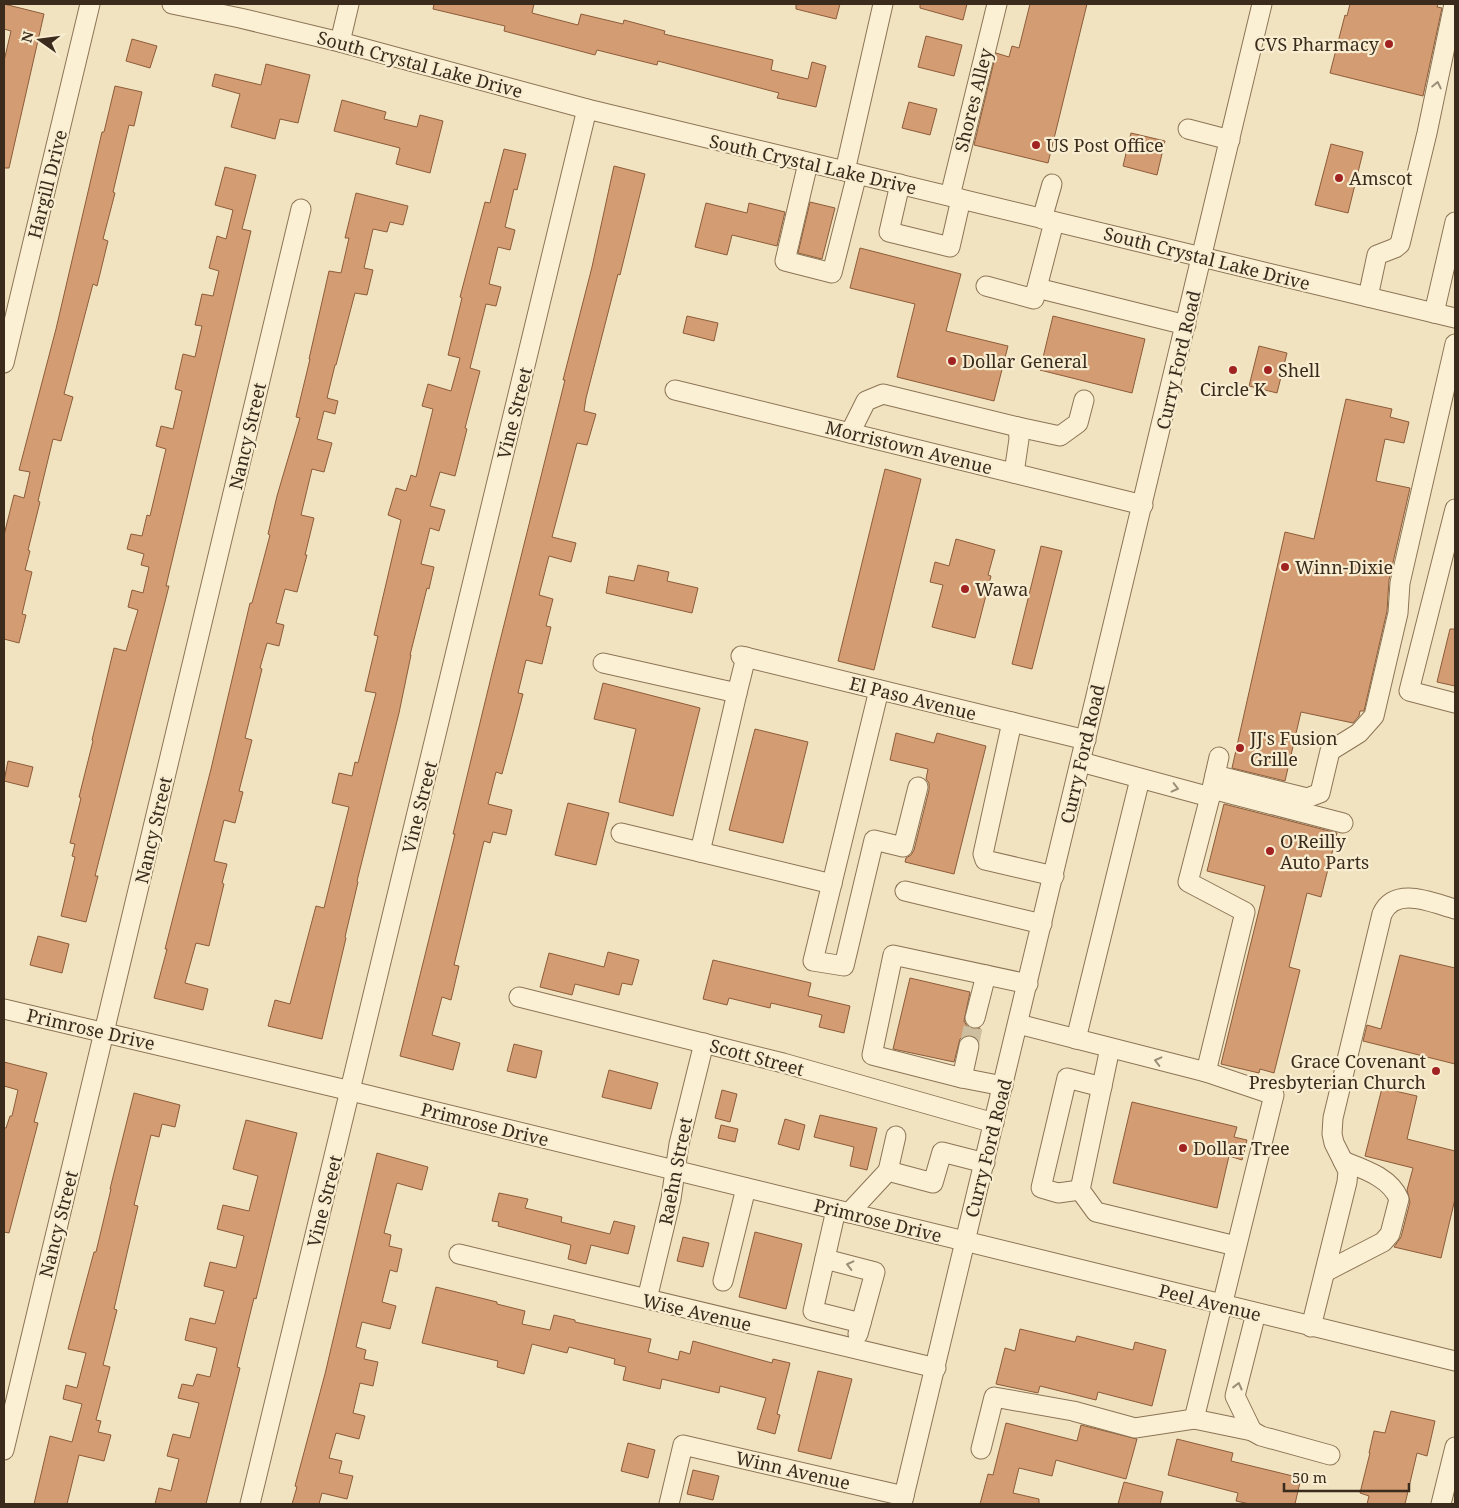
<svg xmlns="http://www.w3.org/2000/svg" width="1459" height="1508" font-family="'Noto Serif',serif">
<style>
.building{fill:#d39c72;stroke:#8d5c3a}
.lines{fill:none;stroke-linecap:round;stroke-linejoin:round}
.minor-tunnel{stroke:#ccbe9e;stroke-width:19;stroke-dasharray:19 9;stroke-linecap:butt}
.minor-casing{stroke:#8c7456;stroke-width:21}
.minor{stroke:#fbf0d3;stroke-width:19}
.oneway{stroke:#9a8e78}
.poi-dot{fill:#a02321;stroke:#f8edd0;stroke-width:2}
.labels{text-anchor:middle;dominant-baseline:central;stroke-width:4.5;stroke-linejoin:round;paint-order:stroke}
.poi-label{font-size:18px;fill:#3a2b1c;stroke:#f8edd0;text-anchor:start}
.street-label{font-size:18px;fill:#3a2b1c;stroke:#f8edd0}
</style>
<rect width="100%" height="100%" fill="#f1e3bf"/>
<!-- building -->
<g class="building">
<path d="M4,4L44,14L9,168H4V61L11,31L4,29Z"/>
<path d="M434,4H534L532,13L578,25L581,14L623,24L624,20L665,31L664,34L773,60L771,70L808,79L812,62L826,66L816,107L777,98L779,93L658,61L657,65L597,50L595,55L561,46L504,31L505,26L433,9Z"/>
<path d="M796,4H840L836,19L796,9Z"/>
<path d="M920,4H967L963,20L920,8Z"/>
<path d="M1030,4H1087L1048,163L974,145L996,53L1009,57L1012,46L1019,48Z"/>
<path d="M1350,4H1438L1437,7L1442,8L1423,96L1330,73L1345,15L1347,16Z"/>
<path d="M926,36L962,45L954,76L918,67Z"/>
<path d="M132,39L157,46L150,68L126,61Z"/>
<path d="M266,64L310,75L298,123L280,119L275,139L231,127L240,94L212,86L215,74L261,85Z"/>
<path d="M115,86L142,92L134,126L129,125L113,192L115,193L103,239L108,241L97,286L93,284L64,394L73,397L61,441L53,439L38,501L40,502L28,550L30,551L25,570L32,572L22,614L26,615L19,643L4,639V535L14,495L24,498L30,472L19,470L56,329L102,132H104Z"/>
<path d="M342,100L386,112L384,119L417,127L420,115L443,121L430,173L396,164L400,148L334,131Z"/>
<path d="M909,102L937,109L930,135L902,128Z"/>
<path d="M1131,133L1165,141L1157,175L1123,166Z"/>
<path d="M1331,144L1363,152L1348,213L1315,205Z"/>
<path d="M504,149L526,154L517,190L514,189L505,227L515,230L510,250L498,247L489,284L501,287L496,306L486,304L470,368L480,371L465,428L467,429L455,476L440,472L430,506L445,510L439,531L430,528L421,564L434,567L429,589L427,588L410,655H411L399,713L357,881L358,882L345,937L346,938L322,1039L268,1026L275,1000L290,1004L316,906L324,908L349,807L332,803L339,773L352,776L355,762L358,763L376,693L365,691L378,636L374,635L401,520L388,515L396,488L406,491L411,475L416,477L433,409L422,406L428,384L451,391L460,358L448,355L462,298L460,297L485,202L490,203Z"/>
<path d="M614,166L645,174L620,275L618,274L586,398L584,411L596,414L587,445L577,443L552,537L576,543L571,562L549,556L539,595L553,599L546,626L551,627L542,664L526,660L518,693L523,694L514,729L502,774L496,772L488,804L512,810L506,835L493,832L490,843L484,841L454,965L459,966L451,1000L442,997L432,1035L460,1043L453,1070L400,1056L455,834H453L494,665L565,380H563L592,267Z"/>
<path d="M225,167L256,175L242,229L251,231L166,586H169L95,876H98L86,922L61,916L75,857L72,856L75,844L70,843L81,798L79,797L93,741L92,740L114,648L126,651L138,610L128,607L132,590L143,593L149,567L141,565L144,554L127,549L131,534L142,536L147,515L150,516L166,449L156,446L161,426L173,429L182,391L175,389L183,354L195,357L202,326L195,325L202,294L213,296L219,271L209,268L217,236L226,239L233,210L215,205Z"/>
<path d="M356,193L408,206L403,225L390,222L387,232L373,229L364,268L373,270L367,295L355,293L336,365H335L327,398L338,401L335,414L324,411L317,439L332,443L324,472L312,469L301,515L314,518L305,555H307L297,592L285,589L276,623L284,625L279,646L267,643L260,668L262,669L245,738L252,740L239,791L243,792L235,823L224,820L214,861L227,864L222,883L224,884L209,946L196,943L185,983L208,989L203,1010L154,998L167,949H165L211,769L250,603H252L270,535L268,534L277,496L300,418L296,417L310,359H309L329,271L341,273L349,238H345Z"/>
<path d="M810,202L835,208L822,259L798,253Z"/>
<path d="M706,203L747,213L749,203L785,212L777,246L732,235L727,255L695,247Z"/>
<path d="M860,248L961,274L946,331L1008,346L994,401L897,377L915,304L850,288Z"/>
<path d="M687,316L718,323L714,341L683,333Z"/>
<path d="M1053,316L1145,339L1132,393L1040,370Z"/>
<path d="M1259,346L1287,353L1277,393L1249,386Z"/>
<path d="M1346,399L1392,409L1390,417L1409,422L1404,443L1385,439L1376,481L1410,488L1389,580L1387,611L1364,711H1360L1359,716L1353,723L1301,712L1285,781L1232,768L1285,532L1314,539Z"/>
<path d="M885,469L921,479L874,670L838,661Z"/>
<path d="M956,539L995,550L988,575L991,576L975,638L932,627L943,585L930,582L935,562L949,566Z"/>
<path d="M1041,546L1062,551L1032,669L1012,664Z"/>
<path d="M638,565L669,572L667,581L698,588L692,613L606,593L609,576L634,581Z"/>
<path d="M1450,629H1455V686L1437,682Z"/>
<path d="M603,683L700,708L673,816L619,802L636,729L594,719Z"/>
<path d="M755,729L808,742L783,843L729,830Z"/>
<path d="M896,733L934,743L937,733L986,746L954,874L905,862L906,858L911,855L914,850L929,790V783L926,779L928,769L890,760Z"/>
<path d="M8,761L33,767L28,787L4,781Z"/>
<path d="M568,803L609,813L596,865L555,855Z"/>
<path d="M1224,804L1337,833L1321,897L1307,893L1289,967L1300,970L1274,1073L1260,1069L1259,1073L1221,1064L1265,886L1207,871Z"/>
<path d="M38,936L69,944L62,973L30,965Z"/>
<path d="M608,952L639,960L632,985L622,983L619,995L575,984L572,995L540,987L549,953L604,967Z"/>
<path d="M1400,955L1455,968V1064L1363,1041L1367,1025L1381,1029Z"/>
<path d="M713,960L811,983L808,996L850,1006L844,1033L819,1027L822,1015L771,1003L770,1008L729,998L727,1005L703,999Z"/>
<path d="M910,978L970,992L964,1021L967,1026L972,1029L980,1028L977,1039L971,1035H965L960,1039L954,1062L893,1049Z"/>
<path d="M514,1044L542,1051L536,1078L507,1071Z"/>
<path d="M4,1062L47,1073L34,1122L38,1123L9,1233L4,1232V1128H6L10,1116H12L18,1090L4,1086Z"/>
<path d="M609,1070L658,1083L651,1109L602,1097Z"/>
<path d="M1382,1088L1417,1096L1407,1139L1455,1151V1199L1441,1258L1394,1247L1401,1237L1410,1202L1407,1190L1413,1168L1365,1156Z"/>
<path d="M722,1090L737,1094L730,1122L715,1118Z"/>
<path d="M134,1093L180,1105L175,1127L162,1124L159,1137L151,1135L134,1205L138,1206L114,1309L117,1310L103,1365L110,1367L96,1420L101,1421L98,1432L111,1435L104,1461L79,1455L67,1504H34L50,1436L72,1442L82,1404L63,1399L66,1385L77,1388L86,1353L68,1349L94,1252H96L111,1189H110Z"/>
<path d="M1132,1102L1237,1127L1234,1137L1247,1140L1242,1160L1229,1156L1217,1208L1113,1183Z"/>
<path d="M820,1115L877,1128L867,1170L850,1166L854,1147L814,1137Z"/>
<path d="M785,1119L805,1125L799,1150L778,1144Z"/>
<path d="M246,1120L297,1133L256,1299L254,1298L237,1367L240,1368L206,1504H155L159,1488L171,1491L179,1459L167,1456L173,1434L190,1438L199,1403L178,1398L182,1384L193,1386L197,1374L210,1377L217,1348L185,1340L190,1318L215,1324L224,1291L204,1286L210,1262L236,1268L244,1236L217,1229L223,1205L249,1211L258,1176L233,1169Z"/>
<path d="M721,1125L738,1129L735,1142L718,1138Z"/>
<path d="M377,1153L428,1167L422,1190L397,1183L384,1233L391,1235L389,1246L402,1249L397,1272L390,1270L382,1302L396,1306L390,1329L362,1322L356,1347L366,1350L364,1359L378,1362L373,1386L360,1383L353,1413L365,1416L359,1439L336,1433L329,1458L342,1461L339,1473L353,1476L347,1499L322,1493L319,1504H292L297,1487L295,1486L325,1374Z"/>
<path d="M499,1193L528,1199L525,1208L562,1217L561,1222L610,1234L614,1221L635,1226L628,1254L591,1245L586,1264L568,1259L571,1245L498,1226L499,1222L492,1221Z"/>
<path d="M755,1232L802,1244L786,1309L739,1297Z"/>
<path d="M683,1237L709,1243L703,1267L677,1261Z"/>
<path d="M436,1287L497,1302V1304L525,1311L522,1324L550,1330L554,1315L575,1320V1322L651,1339L648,1352L678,1360L680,1351L690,1354L693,1341L772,1363L773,1359L790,1363L777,1414L780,1415L775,1434L757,1429L766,1398L720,1386L719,1393L662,1379L660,1389L623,1380L626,1367L614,1364L615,1359L569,1347L567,1353L532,1344L524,1374L497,1367L498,1361L422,1343Z"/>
<path d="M1020,1329L1075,1342L1077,1336L1133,1350L1135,1342L1166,1350L1152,1406L1098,1392L1096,1400L1040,1386L1038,1393L996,1384L1005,1348L1015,1351Z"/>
<path d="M818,1371L852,1379L831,1459L798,1451Z"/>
<path d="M1391,1411L1435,1421L1427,1456L1417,1453L1405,1504H1367L1369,1496L1360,1493L1370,1453H1369L1374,1431L1385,1433Z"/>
<path d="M1006,1423L1077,1441L1081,1425L1137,1439L1126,1479L1056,1460L1052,1476L1019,1468L1013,1493L1039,1499V1504H980L988,1474L993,1475Z"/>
<path d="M1177,1439L1233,1453L1231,1461L1301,1478L1295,1504H1250L1236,1501L1238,1493L1168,1475Z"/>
<path d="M628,1443L655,1450L648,1478L621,1471Z"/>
<path d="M693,1470L719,1476L713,1500L687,1494Z"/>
<path d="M1124,1482L1163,1492L1160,1504H1118Z"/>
</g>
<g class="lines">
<!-- minor-tunnel -->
<path class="minor-tunnel" d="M969,1046L975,1018"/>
<defs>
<g id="minor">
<path d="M172,4L240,18L340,42L587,109L1455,318"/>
<path d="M340,42L349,4"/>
<path d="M1188,129L1230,140"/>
<path d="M808,163L785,261L832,273L857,174"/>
<path d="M845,171L883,4"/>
<path d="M900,184L889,232L950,247L961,199"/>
<path d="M950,196L997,4"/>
<path d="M1042,219L1052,184"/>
<path d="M986,286L1034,299L1054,222"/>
<path d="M1037,288L1186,325"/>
<path d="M1368,297L1377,255L1395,248L1400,244L1427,133L1454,4"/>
<path d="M1434,313L1455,222"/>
<path d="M4,363L90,4"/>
<path d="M675,390L1143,505"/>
<path d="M1018,427L1060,436L1078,423L1084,400"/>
<path d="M850,433L866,401L883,394L1018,427L1019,439L1014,473"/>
<path d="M1455,509L1409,691L1455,703"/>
<path d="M741,656L1086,740"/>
<path d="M603,663L737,693L746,657"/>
<path d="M879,690L813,961L844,966L874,840L903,847L918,787"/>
<path d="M1012,722L983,854L985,860L1054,876"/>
<path d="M1081,762L1210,797"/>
<path d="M1215,775L1307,798L1320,793L1330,751L1359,733L1374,716L1398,613L1400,583L1455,344"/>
<path d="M1212,789L1343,823"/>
<path d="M621,833L700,852L737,693"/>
<path d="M700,852L832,884"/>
<path d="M905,891L1042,924"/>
<path d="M519,997L783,1063L994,1123"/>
<path d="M4,1009L351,1091L1455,1361"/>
<path d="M975,1018L986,975"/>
<path d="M1018,1024L1206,1072L1274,1095L1194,1419"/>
<path d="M1076,1039L1140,779"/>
<path d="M1110,1048L1080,1190L1096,1212L1236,1246"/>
<path d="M1206,1072L1245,912L1188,882L1210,797L1219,757"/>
<path d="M962,1078L969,1046"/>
<path d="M1003,1086L962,1078L872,1055L893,955L1028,984"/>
<path d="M888,1171L896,1136"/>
<path d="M1080,1190L1058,1193L1041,1188L1067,1078L1102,1087"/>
<path d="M836,1210L813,1311L861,1323"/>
<path d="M849,1213L888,1171L933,1183L942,1152L985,1163"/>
<path d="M459,1254L936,1368"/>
<path d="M825,1259L875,1272L858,1334"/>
<path d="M1325,1272L1383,1242L1390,1234L1399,1199C1390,1177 1363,1169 1343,1161"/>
<path d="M723,1281L746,1188"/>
<path d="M647,1299L671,1199L679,1144L704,1043"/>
<path d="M1311,1327L1347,1182L1348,1171L1334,1143L1332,1134L1333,1118L1382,914C1395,885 1433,903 1455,909"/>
<path d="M1252,1431L1235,1396L1256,1313"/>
<path d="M981,1449L994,1397L1073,1411L1135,1428L1194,1419L1252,1431L1261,1436L1330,1455"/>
<path d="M4,1450L301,209"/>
<path d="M250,1504L587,109"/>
<path d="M669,1504L683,1445L904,1496"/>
<path d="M902,1504L1262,4"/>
<path d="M1441,1504L1455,1447"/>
</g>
</defs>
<!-- minor casing -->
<use href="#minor" class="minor-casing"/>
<!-- minor -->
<use href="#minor" class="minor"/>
</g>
<!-- one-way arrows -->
<defs><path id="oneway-chevron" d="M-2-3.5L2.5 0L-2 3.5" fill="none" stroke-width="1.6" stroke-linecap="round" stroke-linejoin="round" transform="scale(1.25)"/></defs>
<g class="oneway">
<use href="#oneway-chevron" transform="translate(1437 85) rotate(-78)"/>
<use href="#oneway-chevron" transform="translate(1175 788) rotate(14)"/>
<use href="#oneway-chevron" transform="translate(1158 1061) rotate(-166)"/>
<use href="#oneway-chevron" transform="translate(850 1265) rotate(-166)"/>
<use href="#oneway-chevron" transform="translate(1238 1386) rotate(-76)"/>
</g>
<!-- markers -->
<g class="poi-dot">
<circle cx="1389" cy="44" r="5"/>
<circle cx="1036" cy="145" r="5"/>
<circle cx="1339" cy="178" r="5"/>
<circle cx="952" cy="361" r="5"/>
<circle cx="1233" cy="370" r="5"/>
<circle cx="1268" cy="370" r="5"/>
<circle cx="1285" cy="567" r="5"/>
<circle cx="965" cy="589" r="5"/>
<circle cx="1240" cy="748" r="5"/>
<circle cx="1270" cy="851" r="5"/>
<circle cx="1436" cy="1071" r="5"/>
<circle cx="1183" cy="1148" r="5"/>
</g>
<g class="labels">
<!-- poi labels -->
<g class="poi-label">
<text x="1379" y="44" text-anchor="end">CVS Pharmacy</text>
<text x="1046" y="145">US Post Office</text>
<text x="1349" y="178">Amscot</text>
<text x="962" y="361">Dollar General</text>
<text x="1278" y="370">Shell</text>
<text x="1233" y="389" text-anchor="middle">Circle K</text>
<text x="1295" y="567">Winn-Dixie</text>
<text x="975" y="589">Wawa</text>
<text x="1250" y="738">JJ's Fusion<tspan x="1250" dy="21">Grille</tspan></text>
<text x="1280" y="841">O'Reilly<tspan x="1280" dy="21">Auto Parts</tspan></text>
<text x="1426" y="1061" text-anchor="end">Grace Covenant<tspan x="1426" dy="21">Presbyterian Church</tspan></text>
<text x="1193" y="1148">Dollar Tree</text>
</g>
<!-- street labels -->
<g class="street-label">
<text transform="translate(420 64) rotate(15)">South Crystal Lake Drive</text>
<text transform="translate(973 100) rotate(-76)">Shores Alley</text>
<text transform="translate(813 164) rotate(13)">South Crystal Lake Drive</text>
<text transform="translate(47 184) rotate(-76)">Hargill Drive</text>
<text transform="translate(1207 258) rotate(14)">South Crystal Lake Drive</text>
<text transform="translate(1178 360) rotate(-77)">Curry Ford Road</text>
<text transform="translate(514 413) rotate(-76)">Vine Street</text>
<text transform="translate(247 436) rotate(-77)">Nancy Street</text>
<text transform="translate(909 447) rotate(14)">Morristown Avenue</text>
<text transform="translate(913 698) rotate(14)">El Paso Avenue</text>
<text transform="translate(1082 754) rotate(-77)">Curry Ford Road</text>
<text transform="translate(419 807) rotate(-76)">Vine Street</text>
<text transform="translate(153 830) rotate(-77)">Nancy Street</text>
<text transform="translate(91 1029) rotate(13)">Primrose Drive</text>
<text transform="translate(757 1057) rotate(15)">Scott Street</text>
<text transform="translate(485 1124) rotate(14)">Primrose Drive</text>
<text transform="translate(988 1148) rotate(-76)">Curry Ford Road</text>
<text transform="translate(675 1171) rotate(-79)">Raehn Street</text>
<text transform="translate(324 1201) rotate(-76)">Vine Street</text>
<text transform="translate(878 1220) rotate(14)">Primrose Drive</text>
<text transform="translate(58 1224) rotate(-76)">Nancy Street</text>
<text transform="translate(1210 1302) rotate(14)">Peel Avenue</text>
<text transform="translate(697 1312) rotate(13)">Wise Avenue</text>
<text transform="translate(793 1470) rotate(13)">Winn Avenue</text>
</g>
</g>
<!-- border -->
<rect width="1459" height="1508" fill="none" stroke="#3a2b1c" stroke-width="10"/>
<!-- north arrow -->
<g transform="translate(40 40) rotate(284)" stroke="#f8edd0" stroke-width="4" paint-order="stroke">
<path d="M0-4L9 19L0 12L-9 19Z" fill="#3a2b1c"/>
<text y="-8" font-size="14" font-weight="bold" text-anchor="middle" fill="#3a2b1c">N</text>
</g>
<!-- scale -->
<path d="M1284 1483v8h125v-8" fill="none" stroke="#3a2b1c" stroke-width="2.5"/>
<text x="1292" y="1483" font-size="15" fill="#3a2b1c" stroke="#f8edd0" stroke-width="4" paint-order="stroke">50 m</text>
</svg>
